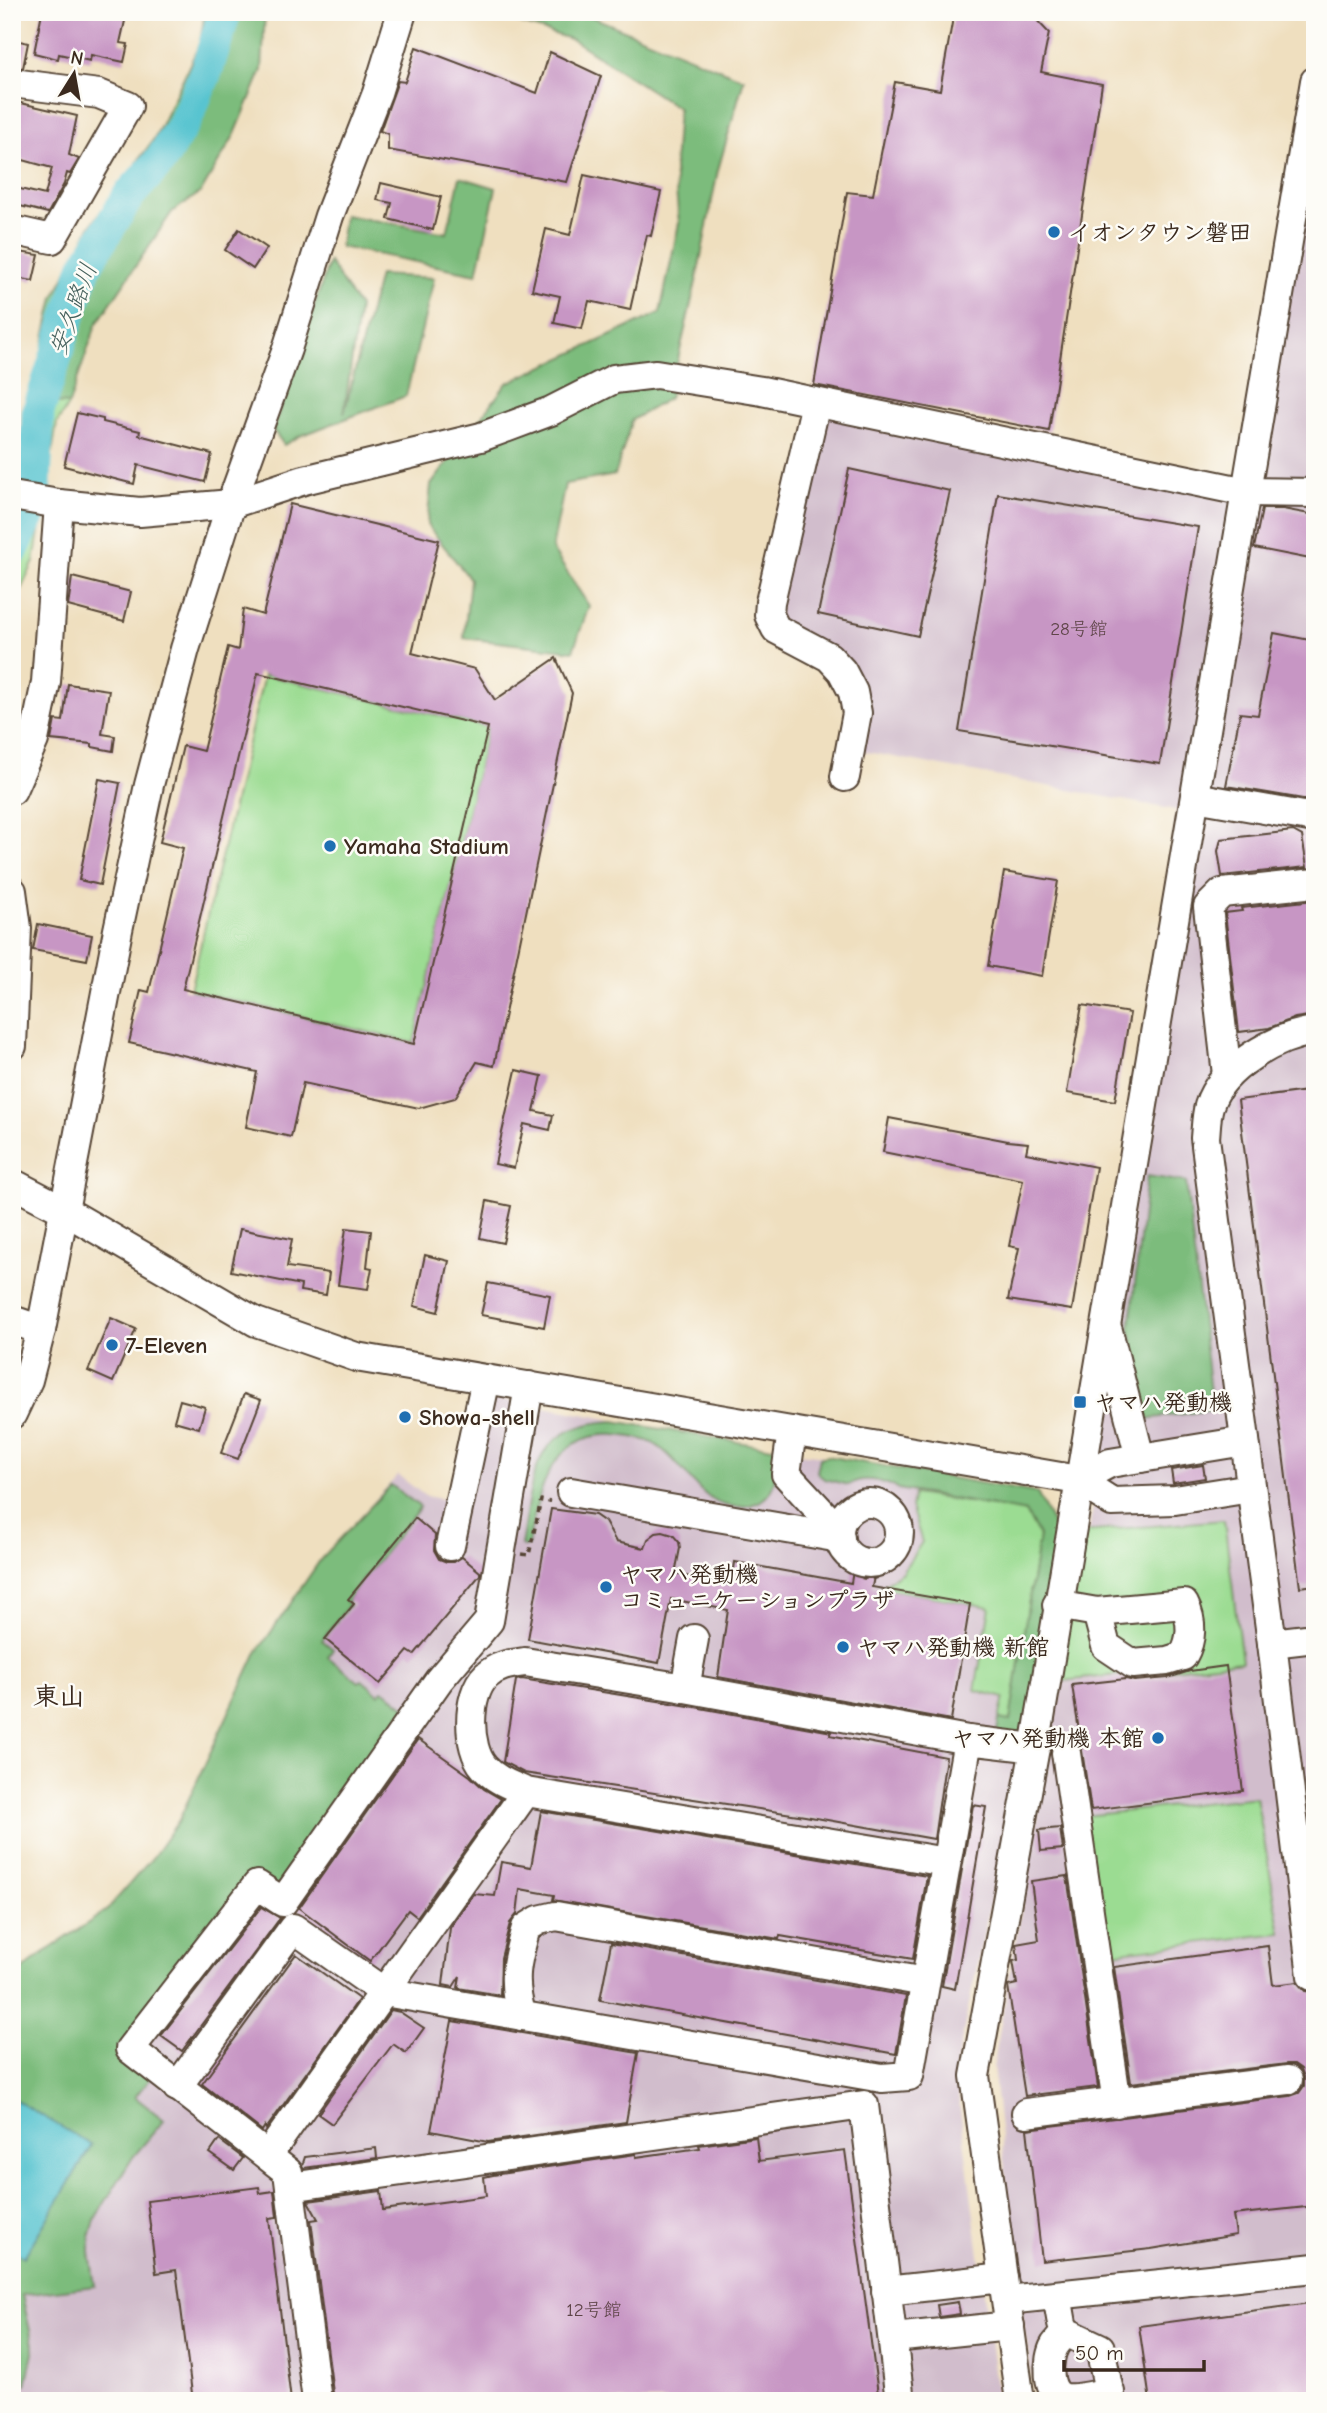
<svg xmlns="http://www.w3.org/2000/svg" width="1327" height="2413" font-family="'Comic Neue','Klee One',sans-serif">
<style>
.industrial{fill:#d1bdcc}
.green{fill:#9bdc92;stroke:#6b8358;stroke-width:2}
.forest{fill:#7cbc7c;stroke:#5c734d;stroke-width:2}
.water{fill:#58c4d0;stroke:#4a7777;stroke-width:2}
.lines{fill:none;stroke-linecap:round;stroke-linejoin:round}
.river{stroke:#58c4d0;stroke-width:33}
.building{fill:#c796c4;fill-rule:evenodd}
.minor-casing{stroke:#564536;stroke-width:32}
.path{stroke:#564536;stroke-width:3.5;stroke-dasharray:5 5;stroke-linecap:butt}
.minor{stroke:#fff;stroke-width:28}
.poi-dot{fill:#1f6fb2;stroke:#fdfcf7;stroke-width:2.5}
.labels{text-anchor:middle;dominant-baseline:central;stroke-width:5;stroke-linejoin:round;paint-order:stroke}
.number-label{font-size:19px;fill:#5e4548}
.poi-label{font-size:23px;font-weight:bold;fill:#3b2a1e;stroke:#fdfcf7;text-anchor:start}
.water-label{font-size:24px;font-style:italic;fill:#45605c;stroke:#fdfcf7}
.quarter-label{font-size:26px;font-weight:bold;fill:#3b2a1e;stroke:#fdfcf7}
</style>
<rect width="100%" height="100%" fill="#fdfcf7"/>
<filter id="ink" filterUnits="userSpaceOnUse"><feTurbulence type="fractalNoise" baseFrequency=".0143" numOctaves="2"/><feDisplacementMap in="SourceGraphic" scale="14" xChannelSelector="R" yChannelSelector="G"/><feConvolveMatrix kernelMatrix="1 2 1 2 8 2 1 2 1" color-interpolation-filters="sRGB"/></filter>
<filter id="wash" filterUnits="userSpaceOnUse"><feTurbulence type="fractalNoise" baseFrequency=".00686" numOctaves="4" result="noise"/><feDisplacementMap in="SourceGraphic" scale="28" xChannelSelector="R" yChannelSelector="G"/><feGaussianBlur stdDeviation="1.57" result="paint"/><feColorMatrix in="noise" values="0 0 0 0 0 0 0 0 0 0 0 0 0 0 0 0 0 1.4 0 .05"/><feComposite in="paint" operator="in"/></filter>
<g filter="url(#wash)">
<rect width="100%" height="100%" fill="#efdfbf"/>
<!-- industrial -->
<g class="industrial">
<path d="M1315,82V2401H1035L1020,2299L993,2068L1096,1491L1116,1360L1176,810L851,749L842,671L776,629L816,403L1246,491Z"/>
<path d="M483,1396L789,1452L826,1456L1037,1493L1023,1747L955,2071L998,2401H12V1981L35,1959L107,1910L153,1857L179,1820L256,1654L321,1559L398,1475L425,1496L448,1500Z"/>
</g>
<!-- green -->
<g class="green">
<path d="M36,402L69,404L57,423L34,562L12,608V481Z"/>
<path d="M264,675L488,727L414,1043L190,990Z"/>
<path d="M914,1494L1026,1511L1039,1536L1010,1722L999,1719L1004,1698L975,1690L990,1607L879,1588L902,1572L922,1542L911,1507Z"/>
<path d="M1224,1520L1242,1661L1045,1683L1082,1532Z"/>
<path d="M1256,1797L1281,1933L1103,1954L1084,1816Z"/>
</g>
<!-- forest -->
<g class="forest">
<path d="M205,12H265L262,70L235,134L201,192L172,212L96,325L69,404L36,402L39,366L54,297L91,225L156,136L200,43Z"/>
<path d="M485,12H580L744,79L718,170L696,282L669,398L632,420L615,475L565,484L552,549L589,606L573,651L464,638L470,579L427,525L431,485L507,383L660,313L679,223L674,168L678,108L573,40Z"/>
<path d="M460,177L496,188L477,274L340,247L344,215L447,233Z"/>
<path d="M329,262L359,307L344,414L379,275L434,278L406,396L300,436L284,445L273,430Z"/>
<path d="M1147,1176L1186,1182L1212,1410L1147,1419L1130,1328Z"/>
<path d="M614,1421L779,1449C775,1476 778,1501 745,1506C701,1513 688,1465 656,1445C645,1438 628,1436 615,1435C549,1431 538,1495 528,1545L524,1547L521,1545C533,1479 529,1425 614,1421Z"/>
<path d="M826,1456L1037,1493L1058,1534L1026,1732L1020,1737H996L999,1719L1010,1721L1039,1536L1026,1512L898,1489C884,1481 863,1475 849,1485L824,1479L817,1472L820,1458Z"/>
<path d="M391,1485L420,1507L346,1602L349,1605L322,1640L333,1649L328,1657L359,1682L362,1680L379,1694L383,1690L414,1713L275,1889L259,1876L123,2049L153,2074L135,2097L164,2120L133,2157L96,2217L90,2237V2253L95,2286L22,2295L34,2349L26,2384H17L12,2395V1981L35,1959L107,1910L153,1857L179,1820L256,1654L321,1559Z"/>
</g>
<!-- water -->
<path class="water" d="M12,2098L92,2145L24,2257L12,2250Z"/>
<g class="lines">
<!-- river -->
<path class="river" d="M12,551L29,515L35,484L38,412L85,267L129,195L161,160L186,119L207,69L225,12"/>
</g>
<g id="blocks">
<!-- building -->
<g class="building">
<path d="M42,12H127L120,43L128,44L124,62L91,55L90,61L59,54L58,59L34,53Z"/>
<path d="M954,12H1021L1031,14L1049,33L1041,72L1102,84L1049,431L814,385L847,192L873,195L895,82L940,90Z"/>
<path d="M12,39L28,43L23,68L12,67Z"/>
<path d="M416,47L537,93L550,52L601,76L567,182L388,150V134L380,131L398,81L405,82Z"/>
<path d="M12,101L77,116L69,155L79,159L70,174L67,173L64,184L48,213L12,204V187L45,195L52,168L12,157Z"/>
<path d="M584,175L661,192L651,236L647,235L630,310L589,301L582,329L554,323L560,296L532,290L546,229L570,235Z"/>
<path d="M381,183L441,197L433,230L388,219L392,203L377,200Z"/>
<path d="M239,229L267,248L253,269L225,250Z"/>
<path d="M12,251L39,255L33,281L17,278L19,270L12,268Z"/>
<path d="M77,413L103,419V422L140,431L139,435L212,454L205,482L138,465L134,484L64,466Z"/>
<path d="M849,469L950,491L918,636L818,614Z"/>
<path d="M998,494L1198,527L1160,764L959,731Z"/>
<path d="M290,504L439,540L412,653L475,669L495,700L556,658L572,693L494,1066L477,1062L455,1098L419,1108L303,1083L291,1137L246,1127L257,1072L129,1043L141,990L149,992L183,848L160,842L183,746L203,751L228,647L238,650L243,609L263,615ZM258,673L488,727L414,1044L183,989Z"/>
<path d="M1262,509H1283L1315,515V560L1254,548Z"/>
<path d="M72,577L131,592L124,621L68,606Z"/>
<path d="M1274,633L1315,641V801L1226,786L1240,713L1258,715Z"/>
<path d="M68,684L109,690L102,734L115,736L113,751L92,747V744L51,740L55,720L63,721Z"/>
<path d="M99,779L120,783L100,885L79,880Z"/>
<path d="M1293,831L1302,836L1307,867L1222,876L1218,851L1221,839Z"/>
<path d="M1004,872L1058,881L1042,976L988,966Z"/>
<path d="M1315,900V1015L1295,1018L1269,1028L1239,1032L1225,913L1242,911L1241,908Z"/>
<path d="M38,924L92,935L87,960L33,950Z"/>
<path d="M1082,1005L1130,1013L1115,1101L1067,1093Z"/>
<path d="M516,1070L542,1076L534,1111L553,1115L550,1130L524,1124L514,1168L495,1164Z"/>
<path d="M1315,1090V1585L1300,1587L1238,1100Z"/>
<path d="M889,1118L1008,1141L1028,1143L1026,1153L1096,1167L1072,1310L1008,1300L1019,1248L1009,1246L1023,1180L883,1152Z"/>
<path d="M487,1201L511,1206L503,1243L480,1238Z"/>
<path d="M346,1228L371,1231L367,1267L372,1268L368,1289L338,1285Z"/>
<path d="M240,1229L292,1239L287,1267L329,1273L326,1295L300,1291L301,1285L231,1271Z"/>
<path d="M425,1255L449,1261L438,1312L414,1306Z"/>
<path d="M488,1283L550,1295L544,1327L481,1315Z"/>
<path d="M111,1318L136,1329L113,1382L88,1371Z"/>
<path d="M244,1394L261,1400L238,1459L221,1453Z"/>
<path d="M180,1400L205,1407L199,1428L174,1421Z"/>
<path d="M1203,1465L1205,1478L1173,1483L1171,1470Z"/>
<path d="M551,1509L595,1515L605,1522L616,1542L645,1548L648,1539L656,1533L663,1532L673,1535L679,1542L680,1548L675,1574L732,1585L735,1562L851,1583L857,1546L879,1550L872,1587L970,1604L951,1720L718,1677L728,1610L671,1599L659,1663L528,1639Z"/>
<path d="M415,1518L435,1535L434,1550L439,1559L447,1562H454L462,1557L480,1572V1575L414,1655L408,1651L380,1684L325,1639L354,1604L348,1599Z"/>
<path d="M1226,1666L1243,1791L1091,1810L1072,1685L1126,1679L1134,1681L1168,1678L1190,1671Z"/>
<path d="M522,1679L689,1706L832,1732L830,1735L946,1757L934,1839L805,1816L524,1773L503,1762L516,1680Z"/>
<path d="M418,1739L470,1776L484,1789L501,1799L417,1917L408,1910L370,1961L299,1908Z"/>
<path d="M973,1805L986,1807L955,1989L942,1986Z"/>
<path d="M541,1811L927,1876L913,1959L780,1936L779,1939L553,1900L554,1895L520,1889L517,1914L510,1923L501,1958L500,1995L458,1988L460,1976L453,1987L443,1985L450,1928L474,1894L495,1896L501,1862L531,1867Z"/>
<path d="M1060,1828L1063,1849L1041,1851L1039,1830Z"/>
<path d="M1067,1876L1098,2087L1025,2096L1008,1986L1017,1984L1013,1961L1018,1960L1016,1944L1039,1940L1031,1881Z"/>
<path d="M261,1907L280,1918L182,2051L161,2036Z"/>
<path d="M611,1943L906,1996L896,2054L600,2000Z"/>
<path d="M1268,1946L1273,1985L1297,1982L1305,1991L1315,1992V2206L1233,2215L1236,2235L1151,2249L1042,2261L1027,2129L1290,2096L1299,2093L1304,2086V2077L1301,2069L1294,2064H1287L1131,2083L1114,1967Z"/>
<path d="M296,1954L359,1999L266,2129L265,2126L262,2131L202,2084Z"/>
<path d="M391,2010L400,2012L424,2028L406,2053L393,2044L332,2124L318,2114Z"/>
<path d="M452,2021L638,2053L626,2122L488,2142L431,2131Z"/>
<path d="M756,2137L759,2161L845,2150L879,2401H334L311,2220L318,2219L308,2201L381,2191L383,2210L486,2196L484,2177L493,2175L636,2154V2157L700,2148L699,2145Z"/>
<path d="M219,2140L243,2158L234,2170L210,2153Z"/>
<path d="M376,2148L377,2158L304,2168L302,2166L305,2157Z"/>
<path d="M259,2187L260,2193L274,2191L277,2217L269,2218L291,2401H193L176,2270L156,2273L147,2201Z"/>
<path d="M958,2302L960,2314L939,2317L937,2305Z"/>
<path d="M1310,2303L1315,2340V2401H1150L1139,2326Z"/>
</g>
</g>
</g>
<g filter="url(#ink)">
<use href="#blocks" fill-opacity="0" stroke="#564536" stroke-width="2"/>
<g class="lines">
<defs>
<g id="minor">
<path d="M12,83L99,94L128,106L52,239L12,230"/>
<path d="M816,403L770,602L769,615L776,629L829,657L842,671L853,692L857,713L845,777"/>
<path d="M12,496L59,504L140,512L231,504L304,480L481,437L551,411L614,379L656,374L762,391L1246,492L1315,493"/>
<path d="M12,790L34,740L46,682L59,504"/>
<path d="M1195,797L1315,818"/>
<path d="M12,891L17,928L12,1046"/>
<path d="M1227,1075L1208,907L1222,893L1315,883"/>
<path d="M12,1183L62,1209L256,1322L356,1357L1078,1480L1112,1502L1175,1500L1251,1488"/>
<path d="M12,1320L41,1330"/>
<path d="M1108,1331L1140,1458"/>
<path d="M12,1414L28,1380L41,1330L118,930L149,785L185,649L231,504L287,349L329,216L377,93L402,12"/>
<path d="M792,1431L786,1474L839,1531"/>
<path d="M1078,1480L1110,1463L1245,1441"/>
<path d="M571,1492L840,1538"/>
<circle cx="869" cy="1533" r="30"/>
<path d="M450,1546L486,1379"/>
<path d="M1057,1605L1097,1612L1184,1604C1193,1621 1192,1640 1183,1656L1167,1661L1133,1664L1106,1646L1097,1612"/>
<path d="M1272,1643L1315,1638"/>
<path d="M685,1688L968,1740"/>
<path d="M1066,1753L1117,2103"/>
<path d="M526,1792L946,1862"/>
<path d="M1312,1976L1272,1643L1205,1138C1206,1128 1206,1116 1209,1106C1221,1067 1277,1036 1315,1031"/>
<path d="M522,2016C511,1981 516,1962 526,1928L539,1920L556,1916L925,1982"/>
<path d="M177,2087L293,1928L384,1992L882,2078L909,2076L968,1740L1035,1748"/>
<path d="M1026,2113L1288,2080"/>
<path d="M268,2155L526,1792C511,1785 495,1780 484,1767C467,1748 466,1695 486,1676C498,1665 510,1664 525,1662L685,1688L694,1639"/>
<path d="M290,2187L864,2105L900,2401"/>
<path d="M886,2291L1003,2278"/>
<path d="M1057,2295L1062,2324L1066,2332L1100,2348L1111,2401"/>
<path d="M1007,2300L1315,2268"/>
<path d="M1066,2332C1062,2336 1058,2341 1055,2345C1047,2358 1045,2395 1066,2398C1079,2400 1097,2394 1110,2392"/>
<path d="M893,2338L1010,2326"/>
<path d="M317,2401L288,2172L130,2049L257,1885L283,1902L439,1680L489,1621L529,1386"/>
<path d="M1020,2401L975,2076L1035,1748L1315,81"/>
</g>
</defs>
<!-- minor casing -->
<use href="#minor" class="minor-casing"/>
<!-- path -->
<g class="path">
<path d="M522,1554L529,1555L541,1500L550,1502"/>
<path d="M837,1561C844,1567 851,1574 860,1577C888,1586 912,1549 910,1524C909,1513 901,1505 893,1496"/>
</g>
<!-- minor -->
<use href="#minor" class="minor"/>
</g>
</g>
<!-- markers -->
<g class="poi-dot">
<circle cx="1054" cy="232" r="7"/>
<circle cx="330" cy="846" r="7"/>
<circle cx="112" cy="1345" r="7"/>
<rect x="1073" y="1395" width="14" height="14" rx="3.5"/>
<circle cx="405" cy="1417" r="7"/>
<circle cx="606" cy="1587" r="7"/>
<circle cx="843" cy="1647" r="7"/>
<circle cx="1158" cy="1738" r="7"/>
</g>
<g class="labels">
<!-- number labels -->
<g class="number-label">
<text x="1079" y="629">28号館</text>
<text x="594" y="2310">12号館</text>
</g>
<!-- poi labels -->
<g class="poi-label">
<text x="1068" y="232">イオンタウン磐田</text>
<text x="344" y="846">Yamaha Stadium</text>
<text x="126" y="1345">7-Eleven</text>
<text x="1094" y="1402">ヤマハ発動機</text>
<text x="419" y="1417">Showa-shell</text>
<text x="620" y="1574">ヤマハ発動機<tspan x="620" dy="26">コミュニケーションプラザ</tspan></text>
<text x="857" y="1647">ヤマハ発動機 新館</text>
<text x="1144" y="1738" text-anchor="end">ヤマハ発動機 本館</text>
</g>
<!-- water labels -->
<g class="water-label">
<text transform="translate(73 309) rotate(-70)">安久路川</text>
</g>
<!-- quarter labels -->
<g class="quarter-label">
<text x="59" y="1697">東山</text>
</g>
</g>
<!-- margin -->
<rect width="1327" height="2413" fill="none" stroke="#fdfcf7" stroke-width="42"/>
<!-- north arrow -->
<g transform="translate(74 74) rotate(11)" stroke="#fdfcf7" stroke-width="5" paint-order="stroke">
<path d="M0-5L12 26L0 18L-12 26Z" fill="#3b2a1e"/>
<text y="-10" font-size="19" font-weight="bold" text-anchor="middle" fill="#3b2a1e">N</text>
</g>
<!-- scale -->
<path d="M1064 2360v10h140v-10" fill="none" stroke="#3b2a1e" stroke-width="3.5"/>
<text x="1075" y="2360" font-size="21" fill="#3b2a1e" stroke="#fdfcf7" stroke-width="5" paint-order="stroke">50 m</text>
</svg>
